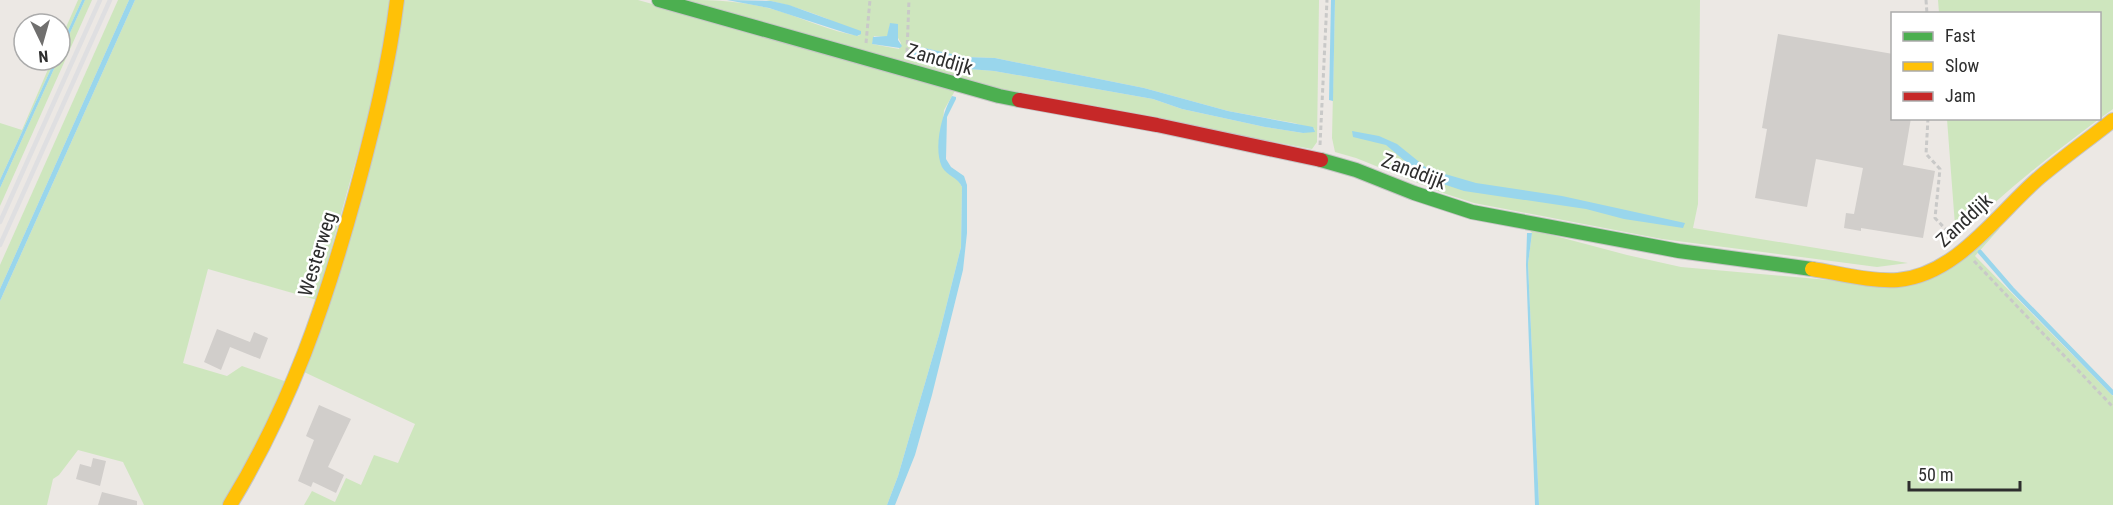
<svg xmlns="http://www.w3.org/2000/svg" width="2113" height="505" font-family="'Roboto Condensed',sans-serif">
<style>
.green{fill:#cee6be;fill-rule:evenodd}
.water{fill:#99d6ec}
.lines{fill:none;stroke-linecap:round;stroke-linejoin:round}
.stream{stroke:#99d6ec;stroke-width:4.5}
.building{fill:#d1cecb}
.fast-casing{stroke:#c5c4c5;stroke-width:16}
.slow-casing{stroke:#c5c4c5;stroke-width:16}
.jam-casing{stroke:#c5c4c5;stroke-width:16}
.path{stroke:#c9c9c8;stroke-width:3;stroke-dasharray:4.5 3;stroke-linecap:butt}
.fast{stroke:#4caf50;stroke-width:14}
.slow{stroke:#ffc107;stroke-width:14}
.jam{stroke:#c62828;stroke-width:14}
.rail{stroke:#dfdfe1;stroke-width:4.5}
.labels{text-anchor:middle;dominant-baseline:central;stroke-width:5;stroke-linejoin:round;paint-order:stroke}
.street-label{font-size:20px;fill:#2e2e2e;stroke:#fff}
</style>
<rect width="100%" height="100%" fill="#ece8e4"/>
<!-- green -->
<g class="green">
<path d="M78,0H82L60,48V41Z"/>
<path d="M85,0H92L0,206V188L58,60H60V55Z"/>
<path d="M118,0H129L0,289V265Z"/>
<path d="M135,0H392L378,81L317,300L208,269L183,363L227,376L242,366L287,382L264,434L222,505H144L123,462L78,450L59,475L53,479L47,505H0V301Z"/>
<path d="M402,0H638L956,89L944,110L940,160L960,183L962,187L961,247L939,335L898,476L887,505H304L312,491L335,502L346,478L361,485L374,455L398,463L415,424L304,372Z"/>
<path d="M675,0C708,0 740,0 772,9C801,17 830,32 860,36C832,18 798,7 766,0H1319L1317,142L1312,149L1019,95ZM890,24L901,43L899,49L872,44L874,36L886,37L888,35ZM915,46L966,57L995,58L1144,88L1228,111L1294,123L1315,129L1303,133L1265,127L1182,109L1153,99L994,71L956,68L914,55Z"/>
<path d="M1335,0H1700L1698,204L1693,228L1908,263L1877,267L1662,239L1474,203L1443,193L1356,158L1335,152L1332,138Z"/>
<path d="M1938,0H2113V109C2058,149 2004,191 1956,239L1947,119L2100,118V14L1939,13Z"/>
<path d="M52,60H55L0,180V123L22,130Z"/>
<path d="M2000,228L1975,256L2113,396V505H1539L1528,264L1532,233L1529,229L1627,255L1681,267L1886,285Z"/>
</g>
<!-- water -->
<g class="water">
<path d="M82,0H85L60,55V48Z"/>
<path d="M129,0H135L0,301V289Z"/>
<path d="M727,0L771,1L789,5L861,31V34L857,36L846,33L769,8Z"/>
<path d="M1331,0H1335L1333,101L1329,100Z"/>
<path d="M890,23L898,24V40L902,46L900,48L872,44L873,37L887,36Z"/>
<path d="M915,46L966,57L995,58L1144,88L1228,111L1313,127L1315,132L1303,133L1265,127L1182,109L1153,99L994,71L956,68L914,55L912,50Z"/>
<path d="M55,60H58L0,188V180Z"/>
<path d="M952,96L956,97V99L947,117L946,159L951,167L964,176L967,185V233L963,270L932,395L915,455L895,505H887L898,476L939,335L961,247L962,187C958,177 947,176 942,167C933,148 942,113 952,96Z"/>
<path d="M1352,131L1379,136L1397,144L1428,169L1476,183L1562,196L1685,223L1683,228L1624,219L1586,209L1464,191L1425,178L1386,145L1353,137Z"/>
<path d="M1527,233H1532L1528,264L1539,505H1535L1526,265Z"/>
</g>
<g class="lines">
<!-- stream -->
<path class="stream" d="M1980,252L2012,289L2113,393"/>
</g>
<!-- building -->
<g class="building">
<path d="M1778,34L1893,54V118H1911L1903,165L1935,171L1923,238L1861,228V231L1844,228L1846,213L1854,214L1863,168L1816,159L1807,207L1755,198L1767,129L1762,128Z"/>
<path d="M217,329L250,342L254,332L268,338L260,359L230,347L221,370L204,362Z"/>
<path d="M319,405L351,419L328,467L344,475L336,493L313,482L311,487L298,481L314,440L306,436Z"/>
<path d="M93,458L106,461L100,486L76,479L80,464L91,467Z"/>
<path d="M102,492L137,501V505H98Z"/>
</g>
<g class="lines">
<defs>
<g id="fast">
<path d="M659,0L999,96L1019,100"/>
<path d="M1321,160L1356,170L1414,193L1472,212L1679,251L1812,269"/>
</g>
<g id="slow">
<path d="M1812,269C1838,273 1872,282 1898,280C1957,275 1998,213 2040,177C2064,157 2089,139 2113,120"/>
<path d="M230,505C291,405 325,305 356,192C373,129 389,65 397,0"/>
</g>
<path id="jam" d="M1019,100L1157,125L1321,160"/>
</defs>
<!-- fast casing -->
<use href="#fast" class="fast-casing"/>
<!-- slow casing -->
<use href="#slow" class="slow-casing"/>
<!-- jam casing -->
<use href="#jam" class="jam-casing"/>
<!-- path -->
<g class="path">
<path d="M1926,0L1927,14"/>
<path d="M866,43L870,0"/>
<path d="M907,52L909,0"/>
<path d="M1928,118L1926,154L1940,169L1935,218L1954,238"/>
<path d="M1320,145L1327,0"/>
<path d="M1974,261L2113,407"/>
</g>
<!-- fast -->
<use href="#fast" class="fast"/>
<!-- slow -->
<use href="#slow" class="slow"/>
<!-- jam -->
<use href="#jam" class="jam"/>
<!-- rail -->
<g class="rail">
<path d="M0,222L100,0"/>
<path d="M0,245L110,0"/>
</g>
</g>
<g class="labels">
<!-- street labels -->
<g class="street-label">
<text transform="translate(940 59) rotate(16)">Zanddijk</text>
<text transform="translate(1414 171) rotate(21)">Zanddijk</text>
<text transform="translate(1964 220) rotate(-43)">Zanddijk</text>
<text transform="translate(317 254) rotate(-73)">Westerweg</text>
</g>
</g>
<!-- legend -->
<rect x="1891" y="12" width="210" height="108" fill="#ffffff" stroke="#ababab" stroke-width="1.5"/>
<rect x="1903" y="32" width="30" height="9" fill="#4caf50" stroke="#ababab" stroke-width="1.5"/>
<text x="1945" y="42" font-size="18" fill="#2e2e2e">Fast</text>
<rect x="1903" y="62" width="30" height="9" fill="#ffc107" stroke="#ababab" stroke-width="1.5"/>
<text x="1945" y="72" font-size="18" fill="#2e2e2e">Slow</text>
<rect x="1903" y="92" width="30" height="9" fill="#c62828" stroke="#ababab" stroke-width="1.5"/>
<text x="1945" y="102" font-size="18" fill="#2e2e2e">Jam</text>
<!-- north arrow -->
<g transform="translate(42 42) rotate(175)"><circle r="28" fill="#ffffff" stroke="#ababab" stroke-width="1.5"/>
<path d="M0-4.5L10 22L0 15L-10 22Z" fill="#706f6e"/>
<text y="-9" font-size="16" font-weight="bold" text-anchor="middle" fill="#2e2e2e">N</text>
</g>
<!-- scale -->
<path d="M1909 481v9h111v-9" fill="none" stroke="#2e2e2e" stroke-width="3"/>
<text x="1918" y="481" font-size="18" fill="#2e2e2e" stroke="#ffffff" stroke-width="4.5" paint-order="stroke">50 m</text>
</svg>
